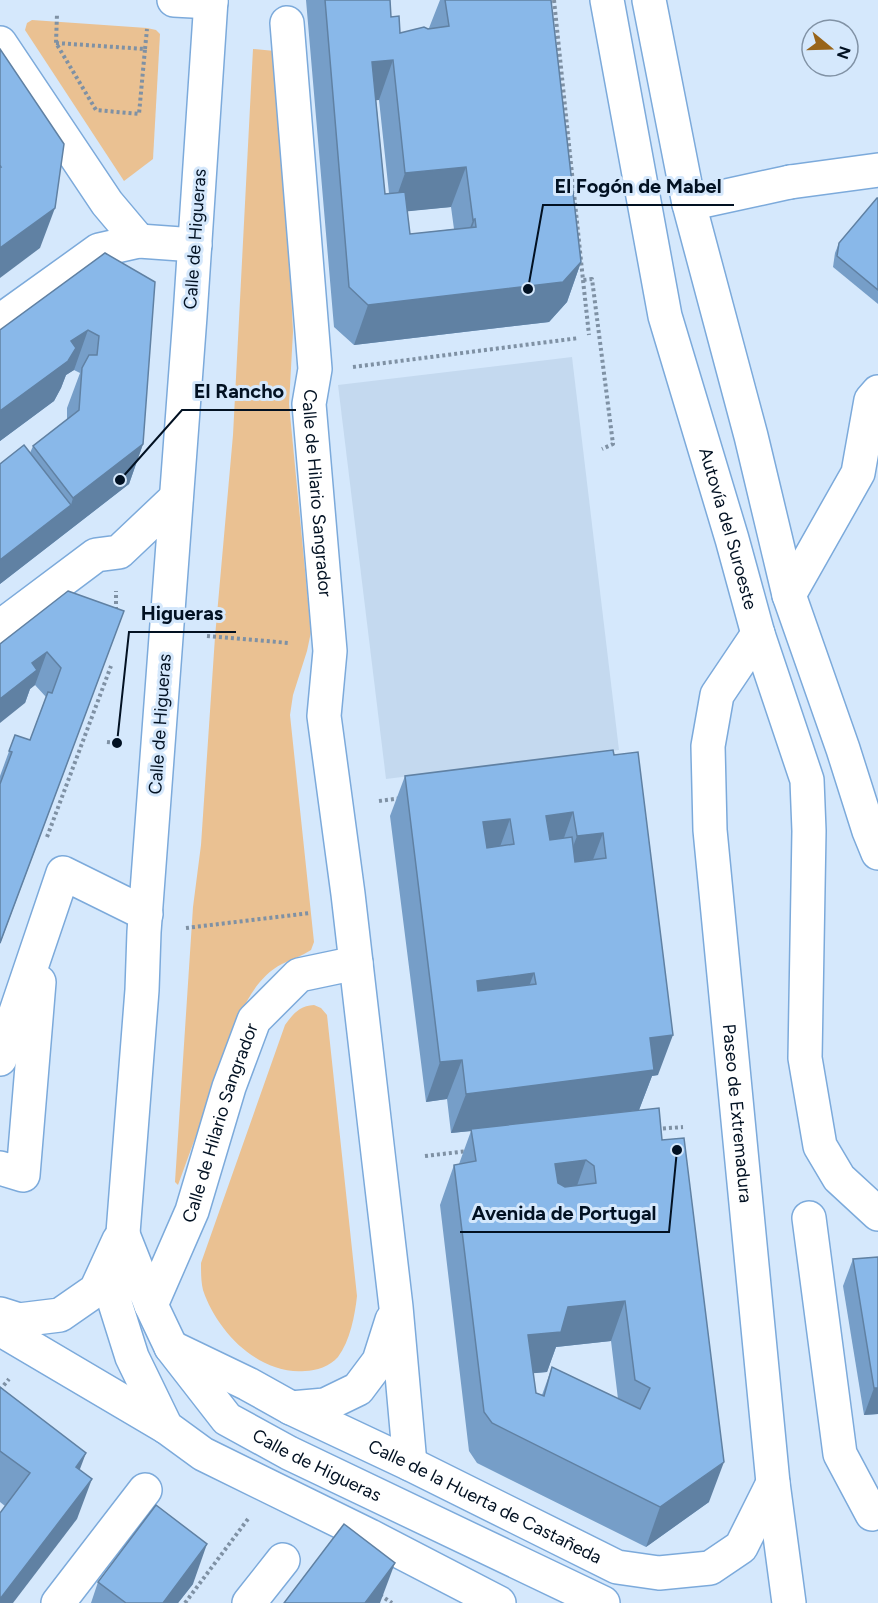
<svg xmlns="http://www.w3.org/2000/svg" width="878" height="1603" font-family="Figtree,sans-serif">
<style>
.built{fill:#c4d9ef}
.green{fill:#eac192}
.lines{fill:none;stroke-linecap:round;stroke-linejoin:round}
.minor-casing{stroke:#7caadb;stroke-width:36}
.major-casing{stroke:#7caadb;stroke-width:36}
.highway-casing{stroke:#7caadb;stroke-width:36}
.path{stroke:#7f91a4;stroke-width:4;stroke-dasharray:3 3;stroke-linecap:butt}
.minor{stroke:#fff;stroke-width:33}
.major{stroke:#fff;stroke-width:33}
.highway{stroke:#fff;stroke-width:33}
.wall{fill:#769ec8;fill-rule:evenodd}
.shaded-wall{fill:#6081a3}
.building{fill:#89b8e9;stroke:#6081a3;stroke-width:1.5;fill-rule:evenodd}
.labels{text-anchor:middle;dominant-baseline:central;stroke-width:6;stroke-linejoin:round;paint-order:stroke}
.street-label{font-size:18px;fill:#021122;stroke:#d5e8fc}
.leader{fill:none;stroke:#021122;stroke-width:2}
.callout-dot{fill:#021122;stroke:#d5e8fc;stroke-width:2}
.callout-label{font-size:20px;text-anchor:middle;font-weight:bold;fill:#021122;stroke:#d5e8fc;stroke-width:6;stroke-linejoin:round;paint-order:stroke}
</style>
<rect width="100%" height="100%" fill="#d5e8fc"/>
<!-- built -->
<path class="built" d="M572,357L619,750L386,779L338,385Z"/>
<!-- green -->
<g class="green">
<path d="M32,20L147,28L156,30L160,34L153,159L124,181L25,30L27,23Z"/>
<path d="M253,49L275,51L287,205L293,332L289,404L311,632L307,651L293,695L290,715L314,942L311,950C302,956 292,959 282,964C262,974 249,995 240,1015L178,1185L175,1182L193,907L201,845L215,637L233,435Z"/>
<path d="M314,1005L321,1008L327,1015L357,1296C355,1315 350,1341 338,1357C330,1366 316,1371 305,1371C259,1375 217,1332 203,1290C201,1282 201,1272 201,1263L285,1025C293,1014 299,1006 314,1005Z"/>
</g>
<g class="lines">
<defs>
<g id="minor">
<path d="M174,0L211,2"/>
<path id="s1" d="M287,23L315,369L309,404L330,651L324,716L348,894L379,1162L396,1307L410,1464"/>
<path d="M0,43L107,203L139,241"/>
<path d="M790,182L878,170"/>
<path d="M0,321L99,250L139,241L195,245"/>
<path d="M789,595L858,473L871,400L878,392"/>
<path d="M0,627L96,555L119,552L176,498"/>
<path d="M0,1059L63,873L146,914"/>
<path d="M0,1168L23,1175L39,982"/>
<path d="M809,1218L840,1454L872,1514"/>
<path id="s2" d="M151,1305L192,1211L229,1087L254,1020L299,975L356,963"/>
<path d="M0,1314L19,1320L60,1315L96,1290L119,1240"/>
<path d="M0,1329L166,1427"/>
<path id="s3" d="M171,1347L248,1384L291,1408L410,1464L617,1567L659,1573L710,1568L741,1547L773,1483"/>
<path d="M291,1408L325,1405L358,1389L379,1361L392,1320"/>
<path d="M58,1603L145,1490"/>
<path d="M249,1603L283,1560"/>
</g>
<g id="major">
<path d="M211,0L190,316L144,932L142,990L123,1233L115,1303L132,1357L166,1427L203,1454L370,1536L499,1603"/>
<path id="s4" d="M758,634L717,695L708,746L710,830L773,1483L789,1603"/>
<path id="s5" d="M124,1237L151,1305L171,1347L227,1419L289,1453L603,1603"/>
</g>
<g id="highway">
<path id="s6" d="M607,0L665,316L732,539L758,634L807,780L809,831L805,1058L820,1146L839,1178L878,1214"/>
<path d="M649,0L689,204L751,436L789,595L843,749L869,831L878,853"/>
<path d="M689,204L790,182"/>
</g>
</defs>
<!-- minor casing -->
<use href="#minor" class="minor-casing"/>
<!-- major casing -->
<use href="#major" class="major-casing"/>
<!-- highway casing -->
<use href="#highway" class="highway-casing"/>
<!-- path -->
<g class="path">
<path d="M554,0L583,280L592,279L613,444L602,449"/>
<path d="M56,43L145,49L139,114L96,110L56,43L57,14"/>
<path d="M145,49L147,29"/>
<path d="M583,280L589,335"/>
<path d="M353,367L579,338"/>
<path d="M116,610V591"/>
<path d="M207,636L289,643"/>
<path d="M107,742L117,743"/>
<path d="M379,801L402,798"/>
<path d="M47,837L111,666"/>
<path d="M186,928L310,913"/>
<path d="M657,1129L683,1127"/>
<path d="M425,1156L468,1151"/>
<path d="M0,1390L9,1379"/>
<path d="M380,1595L392,1603"/>
<path d="M185,1603L248,1519"/>
</g>
<!-- minor -->
<use href="#minor" class="minor"/>
<!-- major -->
<use href="#major" class="major"/>
<!-- highway -->
<use href="#highway" class="highway"/>
</g>
<!-- wall -->
<g class="wall">
<path d="M306,0H390L391,17L400,33L429,28L440,0H551L581,262L567,302L549,322L354,345L334,327ZM376,100H379L389,193L385,194ZM451,207L454,229L410,234L407,211Z"/>
<path d="M878,198V304L833,267L835,253L839,243Z"/>
<path d="M105,253L143,444L129,484L0,584V464L30,453L33,446L67,420V408L80,373L74,370L66,375L61,388L54,401L0,441V330Z"/>
<path d="M124,611L0,944V776L15,735L30,740L46,697L35,685L30,689L25,703L0,644Z"/>
<path d="M613,750L658,1075L652,1076L639,1110L662,1140L709,1502L646,1547L477,1463L469,1451L440,1205L454,1165L459,1164L471,1131L451,1133L447,1099L426,1102L390,816L405,776ZM611,1341L618,1399L552,1367L542,1395L536,1393L533,1373L547,1372L556,1347Z"/>
<path d="M878,1257V1414L864,1415L843,1286L853,1259Z"/>
<path d="M0,1387L80,1470L77,1519L5,1506L0,1502Z"/>
<path d="M98,1582L193,1584L178,1603H91Z"/>
</g>
<!-- shaded-wall -->
<g class="shaded-wall">
<path d="M393,60L379,100L358,102L372,62Z"/>
<path d="M466,167L451,207L391,213L405,173Z"/>
<path d="M55,208L40,248L0,278V248Z"/>
<path d="M475,219L461,259L458,260L473,220Z"/>
<path d="M581,262L567,302L549,322L354,345L368,305Z"/>
<path d="M88,330L74,370L66,375L61,388L54,401L0,441V411L71,341Z"/>
<path d="M143,444L129,484L0,584V560L71,505L73,498Z"/>
<path d="M47,652L35,685L30,689L25,703L0,723V699L32,663Z"/>
<path d="M573,812L559,852L532,856L546,816Z"/>
<path d="M510,819L496,858L469,862L483,822Z"/>
<path d="M603,833L588,873L562,876L577,836Z"/>
<path d="M534,973L519,1013L463,1021L477,981Z"/>
<path d="M673,1035L658,1075L652,1076L639,1110L471,1129V1131L451,1133L466,1094L650,1038Z"/>
<path d="M462,1060L447,1099L426,1102L440,1062Z"/>
<path d="M586,1160L572,1200L540,1204L555,1164Z"/>
<path d="M625,1301L611,1341L556,1347L547,1372L514,1375L528,1335L568,1307Z"/>
<path d="M874,1388H878V1414L864,1415Z"/>
<path d="M86,1453L71,1493L76,1467Z"/>
<path d="M724,1462L709,1502L646,1547L660,1507Z"/>
<path d="M92,1479L77,1519L13,1603H0V1599Z"/>
<path d="M207,1544L193,1584L178,1603H163Z"/>
<path d="M395,1563L380,1603H365Z"/>
</g>
<!-- building -->
<g class="building">
<path d="M325,0H390L391,17L399,16L400,33L424,27L428,29L449,26L445,0H551L581,262L563,282L368,305L349,287ZM393,60L405,173L466,167L473,220L475,219L476,227L410,234L405,192L385,194L372,62Z"/>
<path d="M0,49L64,144L55,208L0,248V167H1L0,165Z"/>
<path d="M877,198H878V290L837,256L839,243Z"/>
<path d="M105,253L155,282L143,444L73,498L33,446L79,410L82,368L89,355H97L99,336L88,330L71,341L76,348L68,361L0,411V330Z"/>
<path d="M24,445L71,505L0,560V464Z"/>
<path d="M68,591L124,611L0,943V784L12,752L9,751L15,735L30,740L48,692L52,693L61,668L47,652L32,663L37,670L0,699V644Z"/>
<path d="M613,750L614,755L638,752L673,1035L650,1038L654,1070L466,1094L462,1060L440,1062L405,776ZM573,812L577,836L603,833L606,858L575,862L572,837L550,840L546,816ZM510,819L514,844L487,848L483,822ZM534,973L536,984L478,991L477,981Z"/>
<path d="M659,1108L662,1140L684,1138L724,1462L660,1507L492,1423L484,1412L454,1165L476,1161L471,1129ZM586,1160L594,1166L596,1183L565,1187L558,1183L555,1164ZM625,1301L635,1380L650,1388L640,1409L552,1367L544,1396L536,1393L528,1335L561,1332L568,1307Z"/>
<path d="M878,1257V1388H874L853,1259Z"/>
<path d="M0,1387L86,1453L76,1467L92,1479L0,1599V1513L30,1473L0,1451Z"/>
<path d="M156,1505L207,1544L163,1603H126L98,1582Z"/>
<path d="M344,1524L395,1563L365,1603H284Z"/>
</g>
<g class="labels">
<!-- street labels -->
<g class="street-label">
<text transform="translate(195 239) rotate(-86)">Calle de Higueras</text>
<text stroke="none"><textPath href="#s1" startOffset="472">Calle de Hilario Sangrador</textPath></text>
<text stroke="none"><textPath href="#s6" startOffset="543">Autovía del Suroeste</textPath></text>
<text transform="translate(160 724) rotate(-86)">Calle de Higueras</text>
<text stroke="none"><textPath href="#s4" startOffset="494">Paseo de Extremadura</textPath></text>
<text stroke="none"><textPath href="#s2" startOffset="195">Calle de Hilario Sangrador</textPath></text>
<text stroke="none"><textPath href="#s5" startOffset="312">Calle de Higueras</textPath></text>
<text stroke="none"><textPath href="#s3" startOffset="350">Calle de la Huerta de Castañeda</textPath></text>
</g>
</g>
<!-- callouts -->
<path class="leader" d="M528 289L543 205H734M120 480L182 410H296M117 743L129 632H236M677 1150L669 1232H460"/>
<g class="callout-dot">
<circle cx="528" cy="289" r="6"/>
<circle cx="120" cy="480" r="6"/>
<circle cx="117" cy="743" r="6"/>
<circle cx="677" cy="1150" r="6"/>
</g>
<g class="callout-label">
<text x="638" y="193">El Fogón de Mabel</text>
<text x="239" y="398">El Rancho</text>
<text x="182" y="620">Higueras</text>
<text x="564" y="1220">Avenida de Portugal</text>
</g>
<!-- north arrow -->
<g transform="translate(830 48) rotate(109)"><circle r="28" fill="#d5e8fc" stroke="#8192a5" stroke-width="1.5"/>
<path d="M0-4.5L10 22L0 15L-10 22Z" fill="#986419"/>
<text y="-9" font-size="16" font-weight="bold" text-anchor="middle" fill="#021122">N</text>
</g>
</svg>
